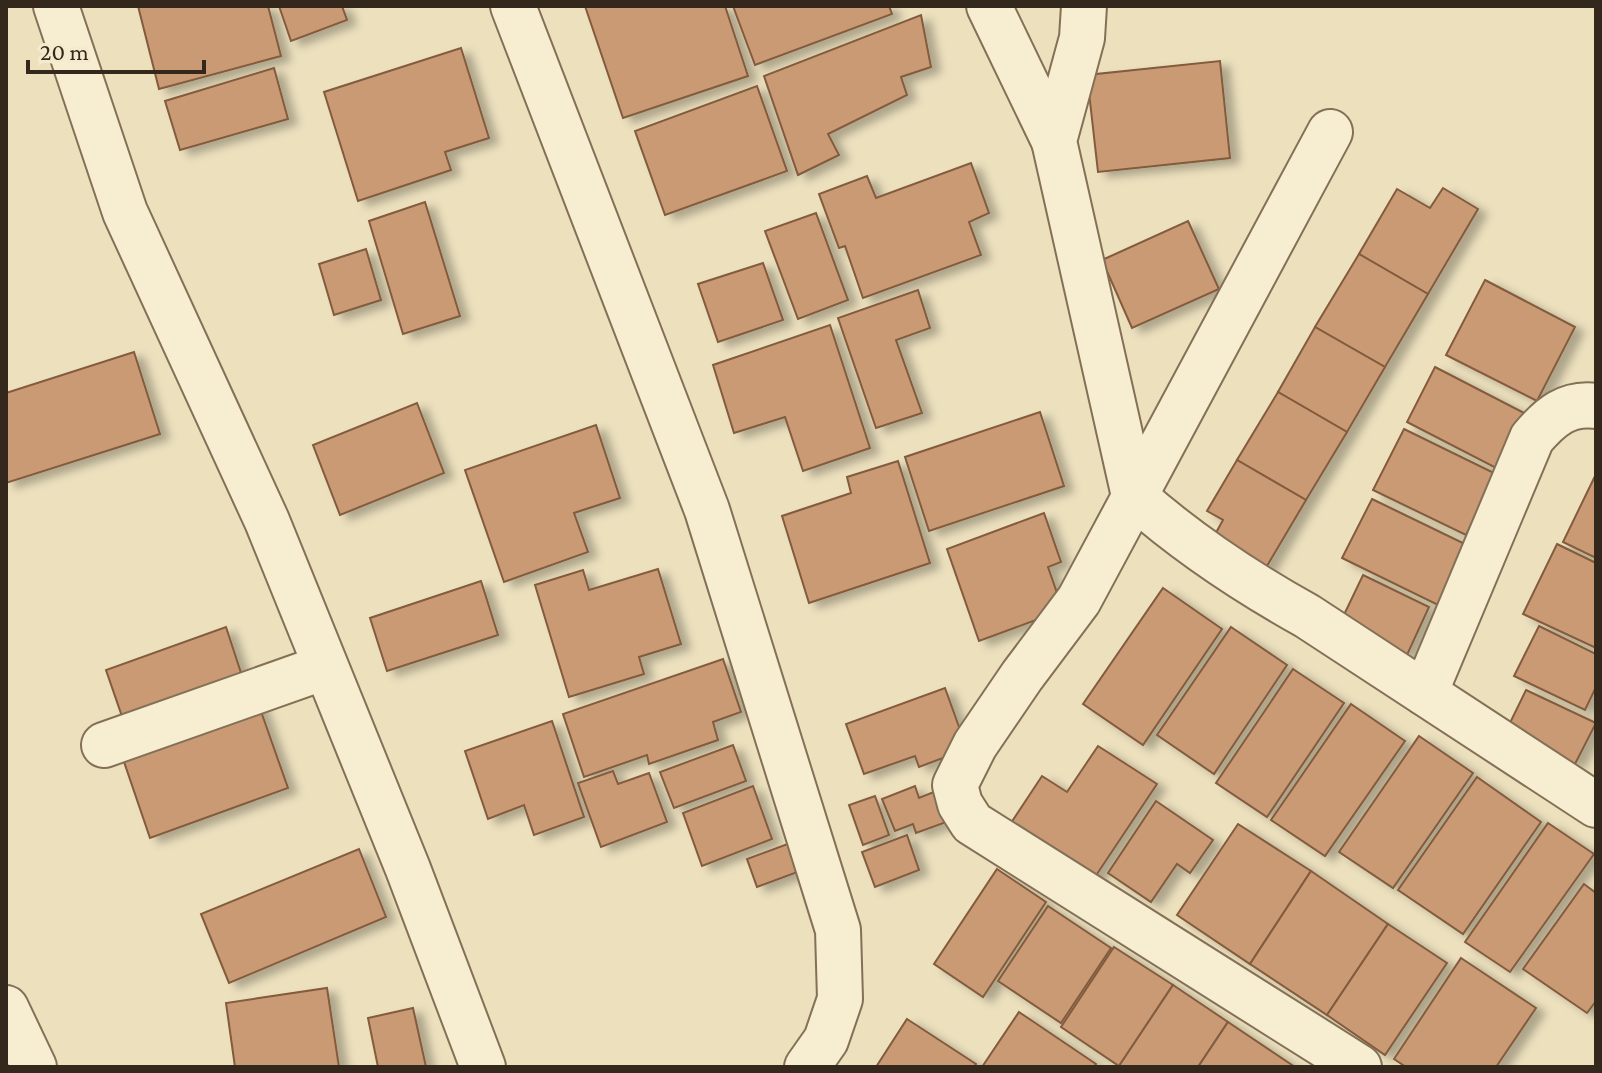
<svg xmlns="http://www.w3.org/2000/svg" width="1602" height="1073" font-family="'Crimson Pro',serif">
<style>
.building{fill:#ca9a74;stroke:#825b3e;stroke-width:2;filter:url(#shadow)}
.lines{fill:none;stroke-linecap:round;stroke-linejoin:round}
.street-casing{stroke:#837057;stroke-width:48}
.street{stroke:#f7edd0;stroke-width:44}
</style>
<defs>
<filter id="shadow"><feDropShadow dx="9" dy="5" stdDeviation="4" flood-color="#0004"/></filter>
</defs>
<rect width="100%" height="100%" fill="#ece0bd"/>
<!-- building -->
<g class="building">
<path d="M138,6H268L281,56L159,89Z"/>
<path d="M279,6H342L347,20L291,41Z"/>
<path d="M585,6H725L748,76L623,118Z"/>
<path d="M733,6H889L892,14L755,65Z"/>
<path d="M921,15L931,67L901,77L907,95L828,134L839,155L798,175L764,76Z"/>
<path d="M461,48L489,138L445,152L451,170L358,201L324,92Z"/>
<path d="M1220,61L1230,158L1098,172L1087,75Z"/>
<path d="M274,68L288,119L180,150L165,101Z"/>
<path d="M757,86L787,171L665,215L635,131Z"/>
<path d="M971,163L989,213L969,222L981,255L863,298L845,246L839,248L819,194L867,176L876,198Z"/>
<path d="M1443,188L1478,209L1428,294L1359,254L1397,189L1430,208Z"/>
<path d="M425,202L460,316L403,334L369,221Z"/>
<path d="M816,213L848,300L798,319L765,231Z"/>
<path d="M1188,221L1219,289L1132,328L1102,260Z"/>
<path d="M366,249L381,300L334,315L319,264Z"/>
<path d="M1359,254L1428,294L1385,367L1315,327Z"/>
<path d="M763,263L783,320L718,342L698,284Z"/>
<path d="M1485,280L1575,327L1537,401L1446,355Z"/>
<path d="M918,290L930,328L896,340L922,413L876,428L838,318Z"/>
<path d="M830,325L870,448L803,471L785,417L734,433L713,365Z"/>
<path d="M1315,327L1385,367L1347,432L1278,392Z"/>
<path d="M134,352L160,434L6,483V393Z"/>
<path d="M1435,367L1528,415L1500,470L1407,422Z"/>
<path d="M1278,392L1347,432L1306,500L1237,460Z"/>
<path d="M417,403L444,473L340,515L313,445Z"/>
<path d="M1040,412L1064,486L929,531L905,457Z"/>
<path d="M596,425L620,498L574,513L588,552L504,582L465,470Z"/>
<path d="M1404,429L1496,474L1466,535L1373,490Z"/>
<path d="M1237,460L1306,500L1264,571L1212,540L1223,520L1207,511Z"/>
<path d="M898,461L930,563L809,603L782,516L851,493L847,477Z"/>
<path d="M1596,474V558L1563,542Z"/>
<path d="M1372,499L1467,545L1438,605L1342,558Z"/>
<path d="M1044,513L1061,562L1048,567L1063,610L979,641L947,549Z"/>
<path d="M1557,544L1596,563V648L1523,614Z"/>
<path d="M658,569L681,644L639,657L644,674L569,697L535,585L583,570L589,590Z"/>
<path d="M1363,575L1429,607L1407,655L1340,623Z"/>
<path d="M481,581L498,635L387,671L370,618Z"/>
<path d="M1163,588L1222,629L1143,745L1083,704Z"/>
<path d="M1539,626L1596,654V687L1585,710L1514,676Z"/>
<path d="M226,627L244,682L125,725L106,670Z"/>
<path d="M1231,627L1287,665L1214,774L1157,735Z"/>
<path d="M723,659L741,712L713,722L718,740L649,764L647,755L584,777L563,714Z"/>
<path d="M1293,669L1344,703L1267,817L1216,783Z"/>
<path d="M945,688L967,749L919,767L915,756L864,774L846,724Z"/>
<path d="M1526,690L1596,723L1575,764L1506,731Z"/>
<path d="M257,700L288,788L150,838L120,750Z"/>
<path d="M1351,704L1405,741L1325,856L1271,820Z"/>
<path d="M552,721L584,817L534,835L524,805L488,819L465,751Z"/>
<path d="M1419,736L1473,773L1393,888L1339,852Z"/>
<path d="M733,745L746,781L674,808L660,772Z"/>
<path d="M1098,746L1157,784L1093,880L1009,826L1042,776L1067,792Z"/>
<path d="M613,771L618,784L649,773L667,822L601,847L578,783Z"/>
<path d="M1477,777L1541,822L1463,934L1398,890Z"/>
<path d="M753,786L772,839L702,866L683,813Z"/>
<path d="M915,786L919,798L941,789L952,820L916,833L913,824L895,831L882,799Z"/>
<path d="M875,796L889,835L863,845L849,805Z"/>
<path d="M1156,801L1213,840L1190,873L1177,864L1151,902L1108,873Z"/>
<path d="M1548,823L1594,854L1510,972L1465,942Z"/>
<path d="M1238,824L1311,871L1250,964L1177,915Z"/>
<path d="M907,835L919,870L875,887L862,852Z"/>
<path d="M793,842L803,870L757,887L747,859Z"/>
<path d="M359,849L386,917L229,983L201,914Z"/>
<path d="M997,869L1046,902L983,997L934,964Z"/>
<path d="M1311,871L1388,924L1327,1015L1250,964Z"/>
<path d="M1584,884L1596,893V1001L1587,1013L1523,969Z"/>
<path d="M1048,906L1111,948L1061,1023L998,981Z"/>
<path d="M1388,924L1447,963L1385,1055L1327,1015Z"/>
<path d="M1114,947L1173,985L1119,1066L1061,1027Z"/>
<path d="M1461,958L1536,1008L1496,1067H1406L1394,1059Z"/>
<path d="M1173,985L1228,1022L1198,1067H1121L1119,1066Z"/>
<path d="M327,988L339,1067H235L226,1003Z"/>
<path d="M413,1008L426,1067H378L368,1018Z"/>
<path d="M1019,1012L1096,1064L1094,1067H982Z"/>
<path d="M907,1019L976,1064L974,1067H876Z"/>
<path d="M1228,1022L1295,1067H1198Z"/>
</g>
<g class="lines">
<defs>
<g id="street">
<path d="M56,6L125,212L267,521L408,869L483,1067"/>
<path d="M513,6L707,510L838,930L840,999L826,1040L807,1067"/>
<path d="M989,6L1054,141"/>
<path d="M1084,6L1082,38L1054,141L1134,496C1187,543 1246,582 1307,616L1596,805"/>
<path d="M1330,132L1079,600L1022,676L975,745L955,785L960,804L972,823L1359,1067"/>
<path d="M1425,693L1532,438C1550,417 1567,402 1596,406"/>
<path d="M104,745L325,667"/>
<path d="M6,1008L34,1067"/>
</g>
</defs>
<!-- street casing -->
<use href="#street" class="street-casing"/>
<!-- street -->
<use href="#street" class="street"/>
</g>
<!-- border -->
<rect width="1602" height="1073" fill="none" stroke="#33281b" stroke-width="16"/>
<!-- scale -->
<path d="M28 60v12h176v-12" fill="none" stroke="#33281b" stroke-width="4"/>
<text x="40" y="60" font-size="24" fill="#33281b" stroke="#f4eacd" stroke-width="6" paint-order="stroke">20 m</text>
</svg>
